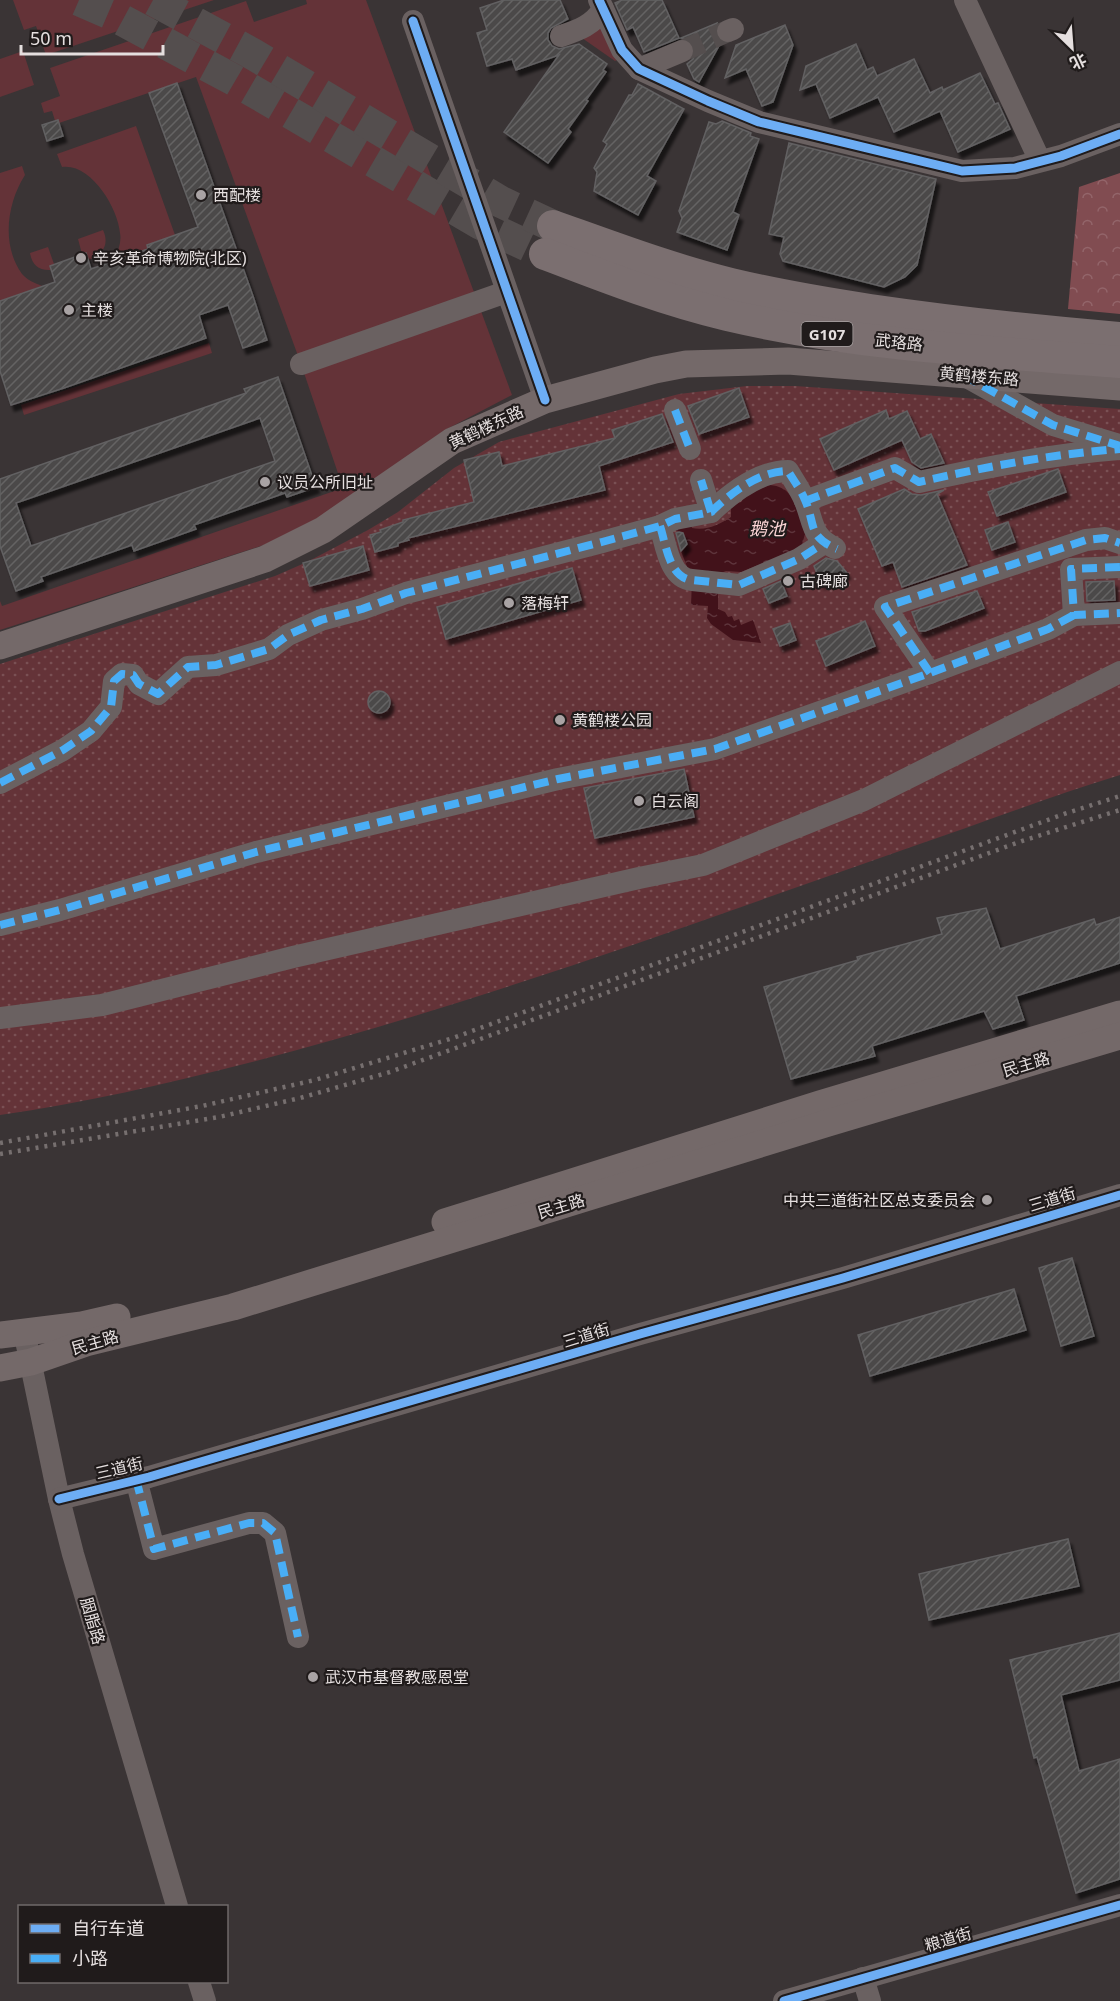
<svg xmlns="http://www.w3.org/2000/svg" width="1120" height="2001" font-family="'Noto Sans','Noto Sans SC',sans-serif">
<style>
.grass{fill:#643338}
.forest{fill:url(#forest-crowns)}
.park{fill:url(#park-dots)}
.water{fill:url(#water-ripples)}
.building{fill:url(#building-hatch);stroke:#626162;stroke-width:1.5;fill-rule:evenodd;filter:url(#shadow)}
.lines{fill:none;stroke-linecap:round;stroke-linejoin:round}
.minor-tunnel{stroke:#544e4e;stroke-width:22;stroke-dasharray:22 11;stroke-linecap:butt}
.highway-tunnel{stroke:#544e4e;stroke-width:32;stroke-dasharray:32 16;stroke-linecap:butt}
.minor{stroke:#6a6161;stroke-width:22}
.major{stroke:#746969;stroke-width:27}
.highway{stroke:#7b6f70;stroke-width:32}
.rail{stroke:#766f6f;stroke-width:4.5;stroke-dasharray:3 6;stroke-linecap:butt}
.quiet{stroke:#49aef6;stroke-width:8;stroke-dasharray:15 8;stroke-linecap:butt}
.cycleway-casing{stroke:#201b1b;stroke-width:13}
.cycleway{stroke:#6dadf4;stroke-width:9}
.poi-dot{fill:#a9a3a4;stroke:#201b1b;stroke-width:2}
.labels{text-anchor:middle;dominant-baseline:central;stroke-width:4.5;stroke-linejoin:round;paint-order:stroke}
.shield{fill:#201b1b;stroke:#aaa4a4;stroke-width:1.5}
.shield-label{font-size:15px;font-weight:bold;fill:#e5dfdf}
.poi-label{font-size:16px;fill:#e5dfdf;stroke:#201b1b;text-anchor:start}
.street-label{font-size:16px;fill:#e5dfdf;stroke:#201b1b}
.water-label{font-size:18px;font-style:italic;fill:#fbd4d5;stroke:#201b1b}
</style>
<defs>
<pattern id="forest-crowns" width="20" height="18" patternUnits="userSpaceOnUse" patternTransform="scale(1.5)"><rect width="20" height="18" fill="#814c51"/><path d="M2 6a3 3 0 1 1 6 0M12 15a3 3 0 1 1 6 0" fill="none" stroke="#93656a"/></pattern>
<pattern id="park-dots" width="8" height="8" patternUnits="userSpaceOnUse" patternTransform="scale(1.5)"><rect width="8" height="8" fill="#643338"/><path d="M2 2h.1M6 6h.1" fill="none" stroke="#7a5054" stroke-width="1.8" stroke-linecap="round"/></pattern>
<pattern id="water-ripples" width="26" height="14" patternUnits="userSpaceOnUse" patternTransform="scale(1.5)"><rect width="26" height="14" fill="#42121a"/><path d="M2 4q2-2 4 0t4 0M15 11q2-2 4 0t4 0" fill="none" stroke="#5d343b"/></pattern>
<pattern id="building-hatch" width="6" height="6" patternUnits="userSpaceOnUse" patternTransform="scale(1.5)"><rect width="6" height="6" fill="#4b4a4a"/><path d="M-1 1l2-2M0 6l6-6M5 7l2-2" fill="none" stroke="#656464"/></pattern>
<filter id="shadow"><feDropShadow dx="3.5" dy="6" stdDeviation="1.5" flood-color="#0009"/></filter>
</defs>
<rect width="100%" height="100%" fill="#3a3435"/>
<!-- grass -->
<g class="grass">
<path d="M13,0H164L169,14L46,55L36,26L24,30Z"/>
<path d="M181,0H214L184,10Z"/>
<path d="M306,0H366L512,395L445,430L309,526L264,545L0,630V601L2,606L343,488L301,364L196,77L56,124L52,111L44,113L41,103L60,96L50,68L246,1L254,22L307,4Z"/>
<path d="M601,23L619,59L615,61L582,38Z"/>
<path d="M23,51L34,85L0,97V59Z"/>
<path d="M136,126L175,235L147,245L148,249L115,261C117,251 122,243 120,233C118,208 91,163 62,167L57,154Z"/>
<path d="M22,166L25,175C7,203 1,245 22,274C27,280 35,283 42,286L0,301V173Z"/>
<path d="M103,230C110,245 102,255 89,260L86,253L82,254L78,239Z"/>
<path d="M48,247L54,264L50,266L51,270C39,271 32,265 30,253Z"/>
<path d="M209,343L212,353L24,415L21,405Z"/>
</g>
<!-- forest -->
<path class="forest" d="M1120,173V314L1068,309L1079,187Z"/>
<!-- park -->
<path class="park" d="M747,386H795L1120,409V775C1051,796 982,823 914,846C694,923 474,1005 248,1063C166,1084 84,1103 0,1115V664L275,576L307,562L368,530L398,512L454,468L499,442L679,394Z"/>
<!-- water -->
<path class="water" d="M765,485C796,484 796,509 805,534L801,548L741,572L726,571L718,574V609L725,612L728,617L732,616L734,621L739,619L741,625L753,620L761,643L733,640L711,624L707,618L708,606L691,605L692,580L681,551L687,544L683,533L673,530L689,521L692,528C706,531 719,525 731,517V506L741,502L746,495Z"/>
<!-- building -->
<g class="building">
<path d="M504,0H560L568,19L551,28L548,33V40L552,46L559,49L579,44L607,64L603,70L606,72L586,100L588,101L568,129L571,132L548,163L504,132L559,55L516,70L512,59L487,66L477,33L487,30L480,8Z"/>
<path d="M622,0H662L679,38L644,52L633,27L627,30L615,3Z"/>
<path d="M717,23L715,30V35L721,42L699,82L694,79L687,64L693,59L695,52V46L690,40L681,38Z"/>
<path d="M785,25L793,45L773,102L762,106L746,69L725,78L736,45Z"/>
<path d="M856,44L867,70L873,67L877,76L914,59L930,93L942,87L943,90L980,73L995,104L998,103L1010,129L958,152L940,111L894,132L878,97L830,118L816,84L800,90L806,66Z"/>
<path d="M177,83L253,296L267,340L243,348L228,305L199,315L206,338L64,388L11,405L0,371V301L55,282L50,266L86,253L91,269L148,249L147,245L198,227L149,93Z"/>
<path d="M638,84L684,109L647,176L656,181L638,215L594,191L597,172L594,168L607,144L603,141L629,95H632Z"/>
<path d="M58,120L63,136L47,141L42,125Z"/>
<path d="M722,121L751,133L750,136L759,139L733,212L739,215L727,250L677,232L682,218L679,211L709,122L716,124Z"/>
<path d="M789,143L936,179L917,265L905,277L884,287L783,261L780,254L784,237L769,234Z"/>
<path d="M278,377L316,487L287,497L285,493L194,525L196,529L134,551L132,545L41,577L43,581L16,591L0,546V479L246,393L244,389ZM260,418L275,461L31,546L16,503Z"/>
<path d="M739,388L749,417L699,434L688,406Z"/>
<path d="M886,410L889,419L907,411L920,439L931,434L944,463L921,468L912,462L902,440L834,470L820,439Z"/>
<path d="M662,414L673,442L599,466L605,490L408,538L409,540L398,543V546L375,552L370,535L381,532L380,530L403,522V520L474,502L464,460L499,452L502,466L615,438L612,430Z"/>
<path d="M1058,469L1066,492L997,516L988,492Z"/>
<path d="M904,489L912,494L921,495L944,490L937,494L967,565L902,587L893,562L882,566L858,509Z"/>
<path d="M1008,522L1015,542L992,550L985,530Z"/>
<path d="M679,532L683,533L687,544L681,551L676,533Z"/>
<path d="M363,546L369,570L310,586L303,563Z"/>
<path d="M826,558L837,561L847,573L821,583L814,566Z"/>
<path d="M572,568L581,600L446,639L437,607Z"/>
<path d="M781,581L787,596L769,603L763,589Z"/>
<path d="M1114,581L1115,600L1087,601L1086,582Z"/>
<path d="M977,591L984,608L925,631H919L912,612Z"/>
<path d="M865,621L875,646L826,666L816,641Z"/>
<path d="M790,623L796,640L780,646L773,629Z"/>
<circle cx="379" cy="702" r="11"/>
<path d="M684,769L694,817L595,838L584,788Z"/>
<path d="M986,908L1000,949L1094,919L1096,925L1120,917V963L1016,996L1024,1020L993,1029L984,1011L872,1046L875,1056L791,1079L764,987L858,960L857,957L942,934L937,918Z"/>
<path d="M1072,1258L1094,1336L1061,1346L1039,1268Z"/>
<path d="M1014,1289L1026,1330L870,1376L858,1335Z"/>
<path d="M1068,1539L1079,1586L929,1620L919,1574Z"/>
<path d="M1120,1633V1680L1061,1695L1079,1771L1120,1759V1879L1076,1893L1037,1757L1034,1758L1010,1660Z"/>
</g>
<g class="lines">
<!-- minor-tunnel -->
<path class="minor-tunnel" d="M682,51L728,31"/>
<!-- highway-tunnel -->
<g class="highway-tunnel">
<path d="M79,0L109,13L234,80L479,223L545,254"/>
<path d="M153,0L251,53L501,202L553,226"/>
</g>
<!-- minor -->
<g class="minor">
<path d="M599,0L622,50L639,69L708,101L759,122L962,171L1015,168L1061,156L1120,134"/>
<path d="M965,0L1040,161"/>
<path d="M413,21L545,400"/>
<path d="M728,31L733,29"/>
<path d="M561,36C579,30 593,25 603,9"/>
<path d="M639,69L682,51"/>
<path d="M301,364L506,292"/>
<path d="M963,375L1053,425L1116,444"/>
<path d="M675,410L690,449"/>
<path d="M805,501L895,468L919,482C985,467 1052,454 1120,449"/>
<path d="M711,512C731,493 759,471 788,471C794,481 801,491 805,501C814,523 811,537 835,548"/>
<path d="M660,526C666,544 669,578 692,580L739,585L799,559L824,543"/>
<path d="M1120,567L1071,569L1074,615L1120,613"/>
<path d="M930,673L885,607L1086,540L1105,538L1120,543"/>
<path d="M0,783L63,750L91,731L111,707L114,681L122,674L133,675L139,684L158,694L188,667L216,665L269,649L288,635L321,620L362,609L406,593L602,542L660,526L675,519L711,512L701,480"/>
<path d="M0,925L60,910L256,852L558,779L715,749L930,673L1048,629L1074,615"/>
<path d="M0,1018L102,1005L293,957L639,878L703,865L864,800L1120,672"/>
<path d="M24,1331L59,1499L73,1554L177,1906"/>
<path d="M136,1479L154,1549L249,1523H263L275,1533L298,1637"/>
<path d="M59,1499L149,1477L640,1334L843,1278L1120,1195"/>
<path d="M863,1978L870,2001"/>
<path d="M199,1982L205,2001"/>
<path d="M784,2001L1120,1905"/>
</g>
<!-- major -->
<g class="major">
<path d="M0,646L265,559L323,530L452,441L545,400L655,370L686,364L788,361L1120,387"/>
<path d="M445,1222L820,1104L1120,1014"/>
<path d="M0,1335L82,1325L117,1317"/>
<path d="M0,1368L31,1362L86,1343L233,1307L828,1123L1120,1036"/>
</g>
<!-- highway -->
<g class="highway">
<path d="M553,226C612,247 670,269 731,284C777,295 824,303 870,310C953,322 1036,331 1120,338"/>
<path d="M545,254C605,277 664,300 727,315C855,345 989,352 1120,362"/>
</g>
<!-- rail -->
<g class="rail">
<path d="M0,1143L202,1106L315,1080L453,1038L1064,814L1120,796"/>
<path d="M0,1154L219,1117L300,1098L390,1072L1022,841L1120,810"/>
</g>
<!-- quiet -->
<g class="quiet">
<path d="M963,375L1053,425L1120,446"/>
<path d="M675,410L690,449"/>
<path d="M805,501L895,468L919,482C985,467 1052,454 1120,449"/>
<path d="M711,512C731,493 759,471 788,471C794,481 801,490 805,500C816,525 807,536 837,549"/>
<path d="M660,526C666,544 669,578 692,580L739,585L799,559L824,543"/>
<path d="M1120,567L1071,569L1074,615L1120,613"/>
<path d="M930,673L885,607L1086,540L1105,538L1120,543"/>
<path d="M0,783L63,750L91,731L111,707L114,681L122,674L133,675L139,684L158,694L188,667L216,665L269,649L288,635L321,620L362,609L406,593L602,542L660,526L675,519L711,512L701,480"/>
<path d="M0,925L60,910L256,852L558,779L715,749L930,673L1048,629L1074,615"/>
<path d="M136,1479L154,1549L249,1523H263L275,1533L298,1637"/>
</g>
<defs>
<g id="cycleway">
<path d="M599,0L622,50L639,69L708,101L759,122L962,171L1015,168L1061,156L1120,134"/>
<path d="M413,21L545,400"/>
<path d="M59,1499L149,1477L640,1334L843,1278L1120,1195"/>
<path d="M784,2001L1120,1905"/>
</g>
</defs>
<!-- cycleway casing -->
<use href="#cycleway" class="cycleway-casing"/>
<!-- cycleway -->
<use href="#cycleway" class="cycleway"/>
</g>
<!-- markers -->
<g class="poi-dot">
<circle cx="201" cy="195" r="6"/>
<circle cx="81" cy="258" r="6"/>
<circle cx="69" cy="310" r="6"/>
<circle cx="265" cy="482" r="6"/>
<circle cx="788" cy="581" r="6"/>
<circle cx="509" cy="603" r="6"/>
<circle cx="560" cy="720" r="6"/>
<circle cx="639" cy="801" r="6"/>
<circle cx="987" cy="1200" r="6"/>
<circle cx="313" cy="1677" r="6"/>
</g>
<g class="labels">
<!-- shield labels -->
<rect class="shield" x="801.5" y="322" width="51" height="24" rx="4.5"/>
<g class="shield-label">
<text x="827" y="334">G107</text>
</g>
<!-- poi labels -->
<g class="poi-label">
<text x="213" y="195">西配楼</text>
<text x="93" y="258">辛亥革命博物院(北区)</text>
<text x="81" y="310">主楼</text>
<text x="277" y="482">议员公所旧址</text>
<text x="800" y="581">古碑廊</text>
<text x="521" y="603">落梅轩</text>
<text x="572" y="720">黄鹤楼公园</text>
<text x="651" y="801">白云阁</text>
<text x="975" y="1200" text-anchor="end">中共三道街社区总支委员会</text>
<text x="325" y="1677">武汉市基督教感恩堂</text>
</g>
<!-- street labels -->
<g class="street-label">
<text transform="translate(899 342) rotate(6)">武珞路</text>
<text transform="translate(979 376) rotate(5)">黄鹤楼东路</text>
<text transform="translate(486 427) rotate(-25)">黄鹤楼东路</text>
<text transform="translate(1026 1064) rotate(-17)">民主路</text>
<text transform="translate(1052 1199) rotate(-17)">三道街</text>
<text transform="translate(561 1206) rotate(-17)">民主路</text>
<text transform="translate(586 1335) rotate(-17)">三道街</text>
<text transform="translate(95 1342) rotate(-16)">民主路</text>
<text transform="translate(119 1468) rotate(-13)">三道街</text>
<text transform="translate(93 1621) rotate(74)">胭脂路</text>
<text transform="translate(948 1939) rotate(-16)">粮道街</text>
</g>
<!-- water labels -->
<g class="water-label">
<text x="767" y="528">鹅池</text>
</g>
</g>
<!-- legend -->
<rect x="18" y="1905" width="210" height="78" fill="#201b1b" stroke="#6f6969" stroke-width="1.5"/>
<rect x="30" y="1924" width="30" height="9" fill="#6dadf4" stroke="#6f6969" stroke-width="1.5"/>
<text x="72" y="1935" font-size="18" fill="#e5dfdf">自行车道</text>
<rect x="30" y="1954" width="30" height="9" fill="#49aef6" stroke="#6f6969" stroke-width="1.5"/>
<text x="72" y="1965" font-size="18" fill="#e5dfdf">小路</text>
<!-- north arrow -->
<g transform="translate(1072 48) rotate(155)" stroke="#201b1b" stroke-width="4.5" paint-order="stroke">
<path d="M0-4.5L10 22L0 15L-10 22Z" fill="#e5dfdf"/>
<text y="-9" font-size="16" font-weight="bold" text-anchor="middle" fill="#e5dfdf">北</text>
</g>
<!-- scale -->
<path d="M21 45v9h142v-9" fill="none" stroke="#e5dfdf" stroke-width="3"/>
<text x="30" y="45" font-size="18" fill="#e5dfdf" stroke="#201b1b" stroke-width="4.5" paint-order="stroke">50 m</text>
</svg>
